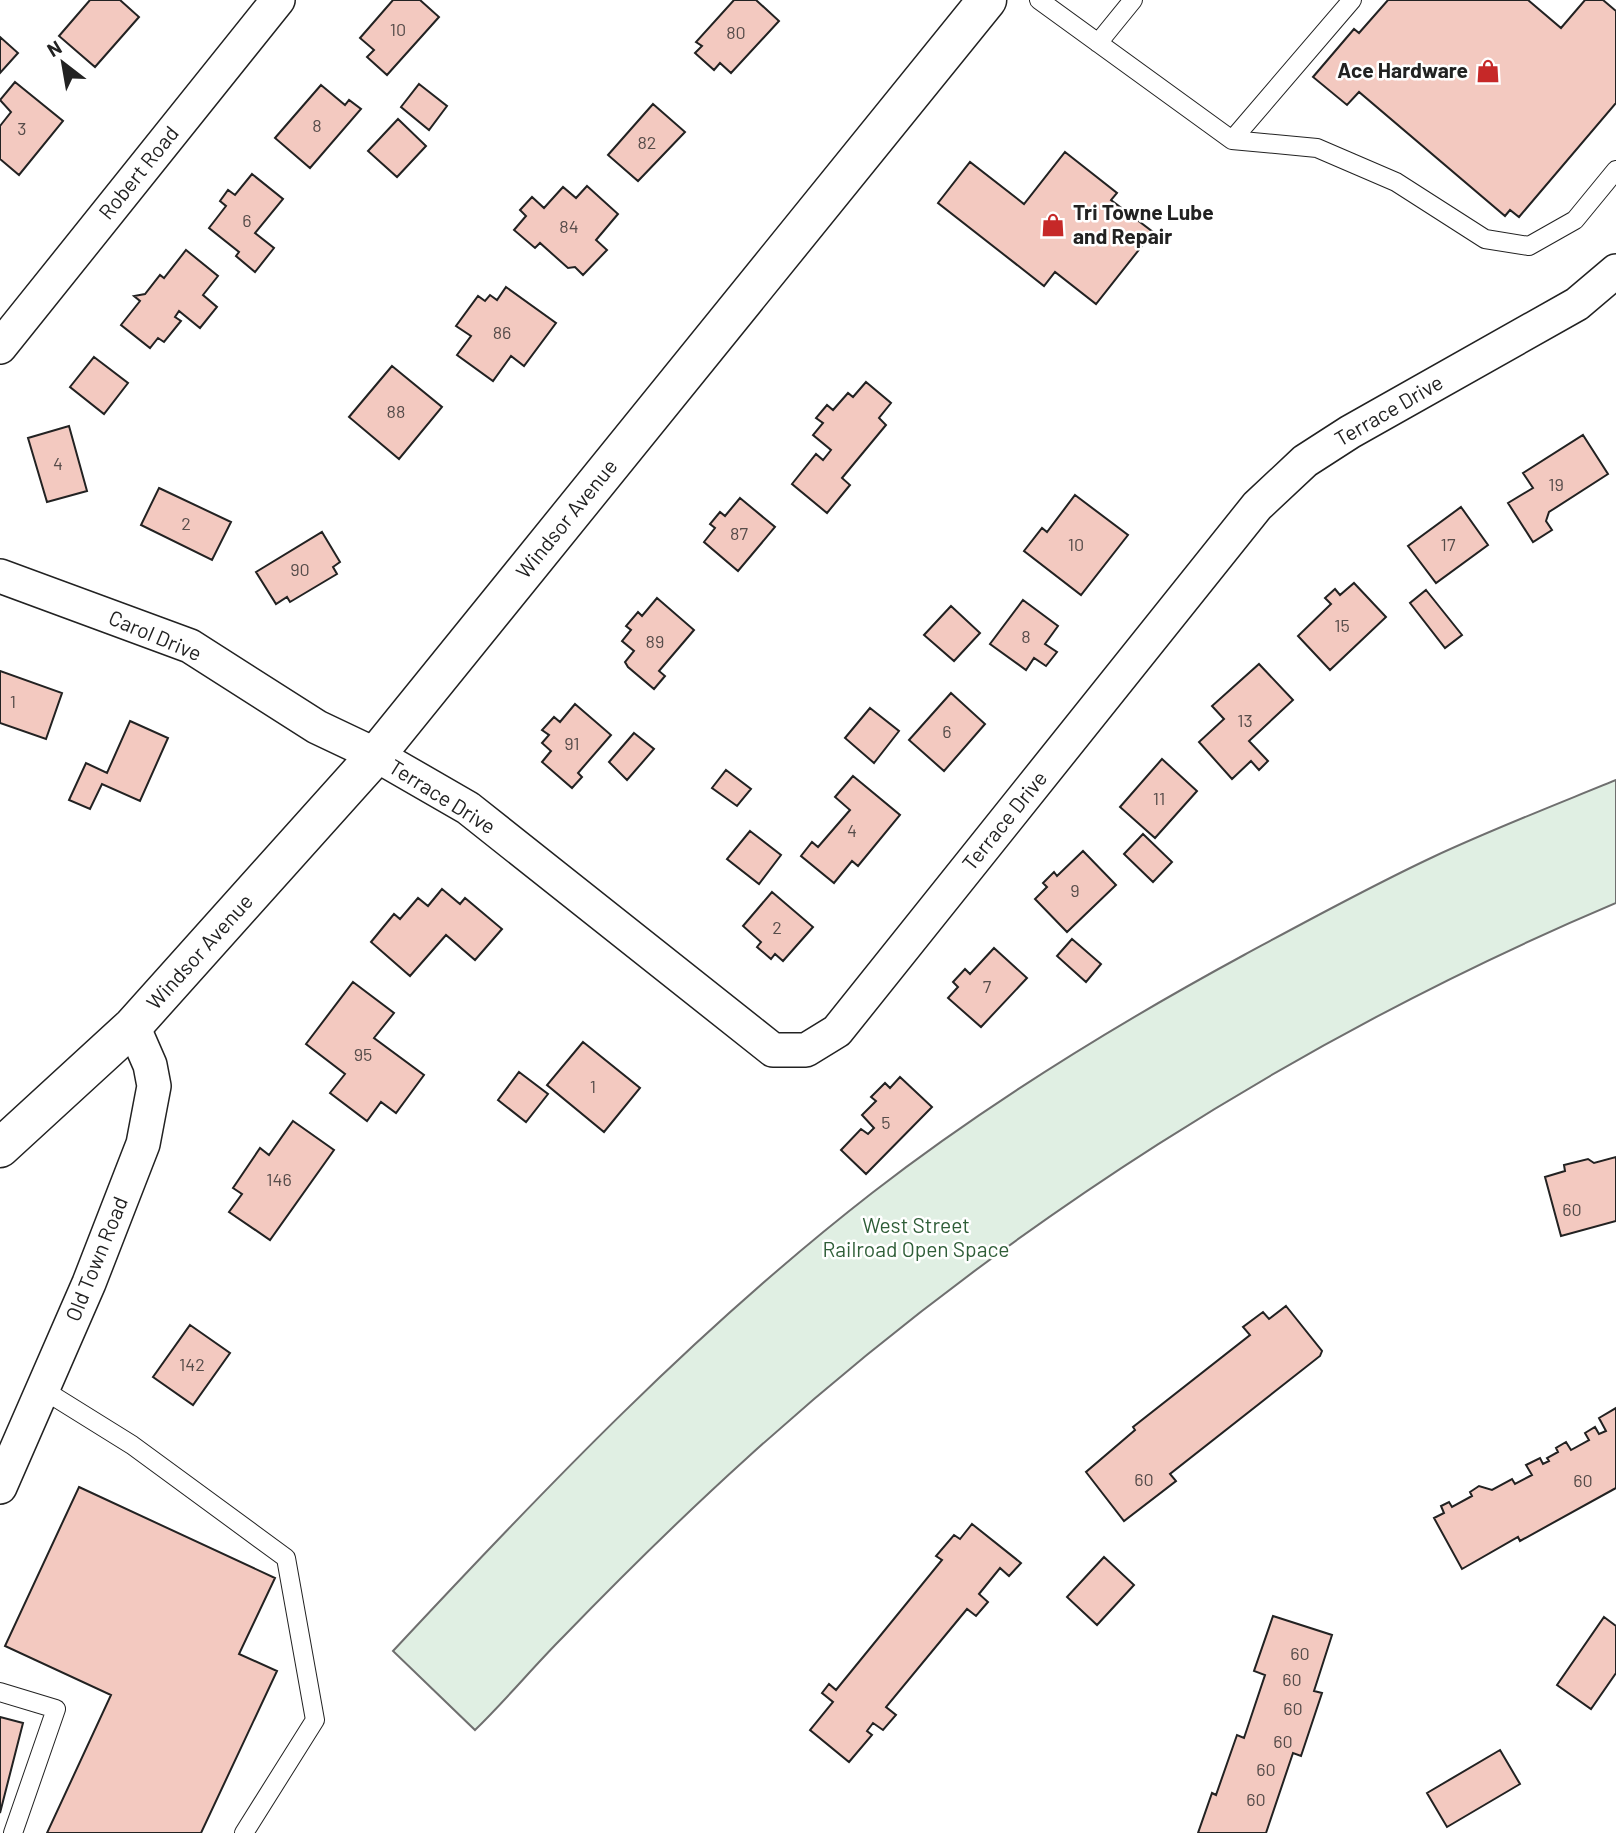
<svg xmlns="http://www.w3.org/2000/svg" width="1616" height="1833" font-family="Barlow,sans-serif">
  <style>
    .green { fill: #e0efe3; stroke: #6f6f6f; stroke-width: 2 }
    .building { fill: #f3c9c0; stroke: #222; stroke-width: 2 }
    .lines { fill: none; stroke-linecap: round; stroke-linejoin: round }
    .lane-casing { stroke: #222; stroke-width: 20 }
    .street-casing { stroke: #222; stroke-width: 36 }
    .primary-casing { stroke: #222; stroke-width: 41 }
    .lane { stroke: #fff; stroke-width: 18 }
    .street { stroke: #fff; stroke-width: 33 }
    .primary { stroke: #fff; stroke-width: 38 }
    .labels { text-anchor: middle; stroke-width: 5; stroke-linejoin: round; paint-order: stroke }
    .number-label { font-size: 18px; fill: #564c4a }
    .poi-label { font-size: 21px; font-weight: bold; fill: #222; stroke: #fff; text-anchor: end }
    .street-label { font-size: 21px; fill: #222; stroke: #fff }
    .park-label { font-size: 21px; fill: #2f5e38; stroke: #fff }
  </style>
  <rect width="100%" height="100%" fill="#fff"/>
  <path class="green" d="M1616 780V903C1299 1037 1002 1227 747 1458 684 1515 623 1575 563 1637 533 1667 506 1700 475 1730L393 1651C544 1489 696 1330 872 1193 988 1103 1115 1025 1244 955 1307 921 1369 887 1433 857 1493 829 1555 805 1616 780Z"/>
  <path class="building" d="M90 0H120L139 17 95 67 59 36Z
    M393 0H420L439 17 387 75 367 57 374 50 360 38Z
    M734 0H756L779 21 731 73 720 63 714 70 695 53 702 46 696 42Z
    M1388 0H1528L1561 28 1585 0H1603L1616 11V103L1519 217 1510 210 1505 216 1359 92 1347 105 1313 77 1354 29 1359 33Z
    M0 37 18 53 0 73Z
    M15 82 63 121 19 175 0 159V126L11 112 0 100Z
    M419 84 447 106 429 130 401 107Z
    M321 85 345 105 349 100 361 109 310 168 275 138Z
    M653 104 685 132 638 181 608 155Z
    M398 119 426 146 397 177 368 151Z
    M1065 152 1117 193 1111 200 1153 232 1096 304 1055 272 1044 286 938 203 970 162 1024 204Z
    M252 174 283 199 255 233 274 248 255 272 236 256 239 252 209 228 226 206 220 201 228 190 235 195Z
    M587 186 618 214 596 240 607 250 583 275 575 267 568 268 540 243 535 248 514 230 526 216 520 210 532 197 544 208 563 187 576 198Z
    M186 250 218 276 203 295 217 307 200 328 179 311 175 317 181 321 164 342 158 338 150 348 121 325 140 301 134 296 145 294 160 275 164 278Z
    M506 287 556 323 524 366 511 356 493 381 457 355 471 336 456 326 478 296 485 301 490 295 497 300Z
    M94 357 128 383 104 414 70 387Z
    M392 366 442 407 399 459 349 417Z
    M866 382 891 403 879 418 886 425 842 478 850 485 827 513 792 484 816 454 823 460 831 450 813 435 823 423 816 418 827 405 833 410 848 393 853 397Z
    M69 426 87 491 47 502 28 438Z
    M1583 435 1608 474 1549 512 1546 521 1552 530 1533 542 1508 503 1533 488 1523 473Z
    M159 488 231 522 212 560 141 525Z
    M1075 495 1128 535 1081 595 1024 551 1042 528 1047 532Z
    M740 498 775 527 738 571 704 542 715 528 710 524 720 512 725 516Z
    M1461 507 1488 545 1436 583 1408 546Z
    M322 532 340 562 333 567 337 574 290 602 287 597 276 604 256 572Z
    M1354 583 1386 617 1330 670 1298 636 1331 604 1325 598 1335 589 1340 595Z
    M1426 590 1462 635 1445 648 1410 603Z
    M657 598 694 630 659 671 665 676 654 689 628 667 625 662 634 651 622 641 631 630 626 626 638 612 642 616Z
    M1023 600 1058 626 1045 644 1057 652 1046 666 1034 658 1026 670 990 644Z
    M951 606 980 633 954 661 924 635Z
    M1259 664 1293 700 1249 741 1268 761 1259 770 1251 761 1232 779 1199 742 1224 719 1212 706Z
    M0 671 62 693 46 739 0 723Z
    M951 693 985 724 944 771 909 740Z
    M575 704 611 735 578 773 582 777 572 788 542 762 551 751 542 743 549 735 542 730 554 717 560 722Z
    M870 708 899 731 874 763 845 738Z
    M130 721 168 738 140 801 102 784 90 809 69 800 86 763 107 773Z
    M634 733 654 749 627 780 609 762Z
    M1162 759 1197 791 1155 838 1120 807Z
    M726 770 751 789 737 806 712 788Z
    M853 776 900 815 858 866 852 861 834 883 801 856 812 842 818 847 850 810 835 797Z
    M750 831 781 855 759 884 727 859Z
    M1143 834 1172 862 1153 882 1124 854Z
    M1083 851 1116 885 1067 932 1035 899 1047 887 1043 883 1054 872 1057 876Z
    M442 889 460 904 465 898 502 929 475 960 446 935 410 976 371 942 394 914 400 919 418 898 428 906Z
    M772 892 813 927 783 961 775 954 771 959 757 947 761 942 743 926Z
    M1072 939 1101 964 1086 982 1057 956Z
    M994 948 1027 978 981 1027 948 998 958 987 953 982 965 969 970 974Z
    M353 982 394 1013 374 1038 424 1075 396 1113 381 1102 367 1121 330 1093 345 1074 306 1044Z
    M583 1042 640 1088 604 1132 547 1085Z
    M519 1072 548 1094 526 1122 498 1100Z
    M900 1077 932 1107 866 1174 841 1150 861 1129 868 1134 874 1128 862 1115 876 1101 871 1097 885 1083 890 1088Z
    M293 1121 334 1150 270 1240 229 1212 242 1194 233 1188 260 1148 269 1155Z
    M1616 1157V1221L1561 1236 1545 1177 1565 1171 1564 1165 1588 1159 1594 1163Z
    M1286 1306 1322 1351 1320 1356 1170 1474 1176 1481 1124 1521 1086 1472 1135 1430 1133 1427 1250 1335 1243 1327 1263 1312 1269 1319Z
    M190 1325 230 1353 193 1405 153 1377Z
    M1616 1408V1488L1520 1541 1518 1537 1462 1569 1434 1518 1444 1513 1441 1506 1449 1502 1452 1507 1472 1496 1470 1492 1479 1486 1492 1490 1512 1479 1515 1484 1532 1475 1526 1465 1540 1458 1543 1464 1549 1461 1547 1458 1558 1452 1556 1448 1566 1442 1571 1450 1589 1440 1585 1433 1595 1427 1599 1434 1606 1431 1599 1418Z
    M79 1487 275 1578 239 1654 277 1671 201 1833H47L111 1695 5 1646Z
    M972 1524 1021 1563 1009 1576 1000 1568 979 1594 988 1602 976 1616 967 1609 886 1707 896 1715 883 1730 873 1723 867 1731 872 1735 849 1762 810 1730 833 1702 822 1693 829 1684 836 1690 942 1560 936 1556 954 1535 960 1539Z
    M1104 1557 1134 1585 1097 1625 1067 1597Z
    M1273 1616 1332 1635 1314 1691 1322 1693 1301 1756 1293 1753 1266 1833H1198L1212 1793 1216 1795 1237 1735 1244 1738 1265 1675 1254 1671Z
    M1604 1617 1616 1626V1673L1591 1709 1557 1685Z
    M0 1717 23 1723 0 1813Z
    M1500 1750 1520 1784 1447 1827 1427 1793Z"/>
  <g class="lines">
    <g class="lane-casing">
      <path id="lane" d="M1039 0 1232 140 1317 148 1396 182 1485 239 1529 246 1575 220 1616 170
        M1098 43 1133 0
        M1232 140 1352 0
        M42 1389 132 1445 286 1558 315 1720 244 1833
        M0 1692 56 1709 13 1833"/>
    </g>
    <g class="street-casing">
      <path id="street" d="M0 347 278 0
        M0 576 190 646 317 727 376 755 468 808 773 1050H806L837 1031 1257 506 1305 461 1350 432 1577 304 1616 271
        M0 1487 89 1283 143 1144 154 1086 150 1065 133 1026"/>
    </g>
    <g class="primary-casing">
      <path id="primary" d="M0 1148 133 1026 376 755 987 0"/>
    </g>
    <use href="#lane" class="lane"/>
    <use href="#street" class="street"/>
    <use href="#primary" class="primary"/>
  </g>
  <defs>
    <g id="shop-bare" transform="scale(1.89)"><path d="M-5-2.5h2.3a2.7 3.5 0 0 1 5.4 0H5L5.5 6h-11ZM-1.5-2.5h3a1.5 2.3 0 0 0-3 0Z" fill="#c62828" stroke="#fff" stroke-width="2.5" paint-order="stroke"/></g>
  </defs>
  <g fill-rule="evenodd">
    <use href="#shop-bare" x="1488" y="71"/>
    <use href="#shop-bare" x="1053" y="225"/>
  </g>
  <g class="labels">
    <g class="number-label">
      <text x="398" y="36">10</text>
      <text x="736" y="39">80</text>
      <text x="317" y="132">8</text>
      <text x="22" y="135">3</text>
      <text x="647" y="149">82</text>
      <text x="247" y="227">6</text>
      <text x="569" y="233">84</text>
      <text x="502" y="339">86</text>
      <text x="396" y="418">88</text>
      <text x="58" y="470">4</text>
      <text x="1556" y="491">19</text>
      <text x="186" y="530">2</text>
      <text x="739" y="540">87</text>
      <text x="1076" y="551">10</text>
      <text x="1448" y="551">17</text>
      <text x="300" y="576">90</text>
      <text x="1342" y="632">15</text>
      <text x="1026" y="643">8</text>
      <text x="655" y="648">89</text>
      <text x="13" y="708">1</text>
      <text x="1245" y="727">13</text>
      <text x="947" y="738">6</text>
      <text x="572" y="750">91</text>
      <text x="1159" y="805">11</text>
      <text x="852" y="837">4</text>
      <text x="1075" y="897">9</text>
      <text x="777" y="934">2</text>
      <text x="987" y="993">7</text>
      <text x="363" y="1061">95</text>
      <text x="593" y="1093">1</text>
      <text x="886" y="1129">5</text>
      <text x="279" y="1186">146</text>
      <text x="1572" y="1216">60</text>
      <text x="192" y="1371">142</text>
      <text x="1144" y="1486">60</text>
      <text x="1583" y="1487">60</text>
      <text x="1300" y="1660">60</text>
      <text x="1292" y="1686">60</text>
      <text x="1293" y="1715">60</text>
      <text x="1283" y="1748">60</text>
      <text x="1266" y="1776">60</text>
      <text x="1256" y="1806">60</text>
    </g>
    <g class="poi-label">
      <text x="1468" y="78">Ace Hardware</text>
      <text x="1073" y="220" text-anchor="start">Tri Towne Lube<tspan x="1073" dy="24">and Repair</tspan></text>
    </g>
    <g class="street-label">
      <text transform="translate(139 173) rotate(-51)" y="7">Robert Road</text>
      <text transform="translate(1389 411) rotate(-30)" y="7">Terrace Drive</text>
      <text transform="translate(567 519) rotate(-51)" y="7">Windsor Avenue</text>
      <text transform="translate(155 636) rotate(23)" y="7">Carol Drive</text>
      <text transform="translate(442 797) rotate(32)" y="7">Terrace Drive</text>
      <text transform="translate(1005 821) rotate(-51)" y="7">Terrace Drive</text>
      <text transform="translate(200 952) rotate(-48)" y="7">Windsor Avenue</text>
      <text transform="translate(97 1259) rotate(-68)" y="7">Old Town Road</text>
    </g>
    <g class="park-label">
      <text x="916" y="1233">West Street<tspan x="916" dy="24">Railroad Open Space</tspan></text>
    </g>
  </g>
  <g transform="translate(63 63) rotate(329)" stroke="#ffffff" stroke-width="5" paint-order="stroke">
  <path d="M0-5L12 26L0 18L-12 26Z" fill="#222222"/>
  <text y="-10" font-size="19" font-weight="bold" text-anchor="middle" fill="#222222">N</text>
  </g>
</svg>
